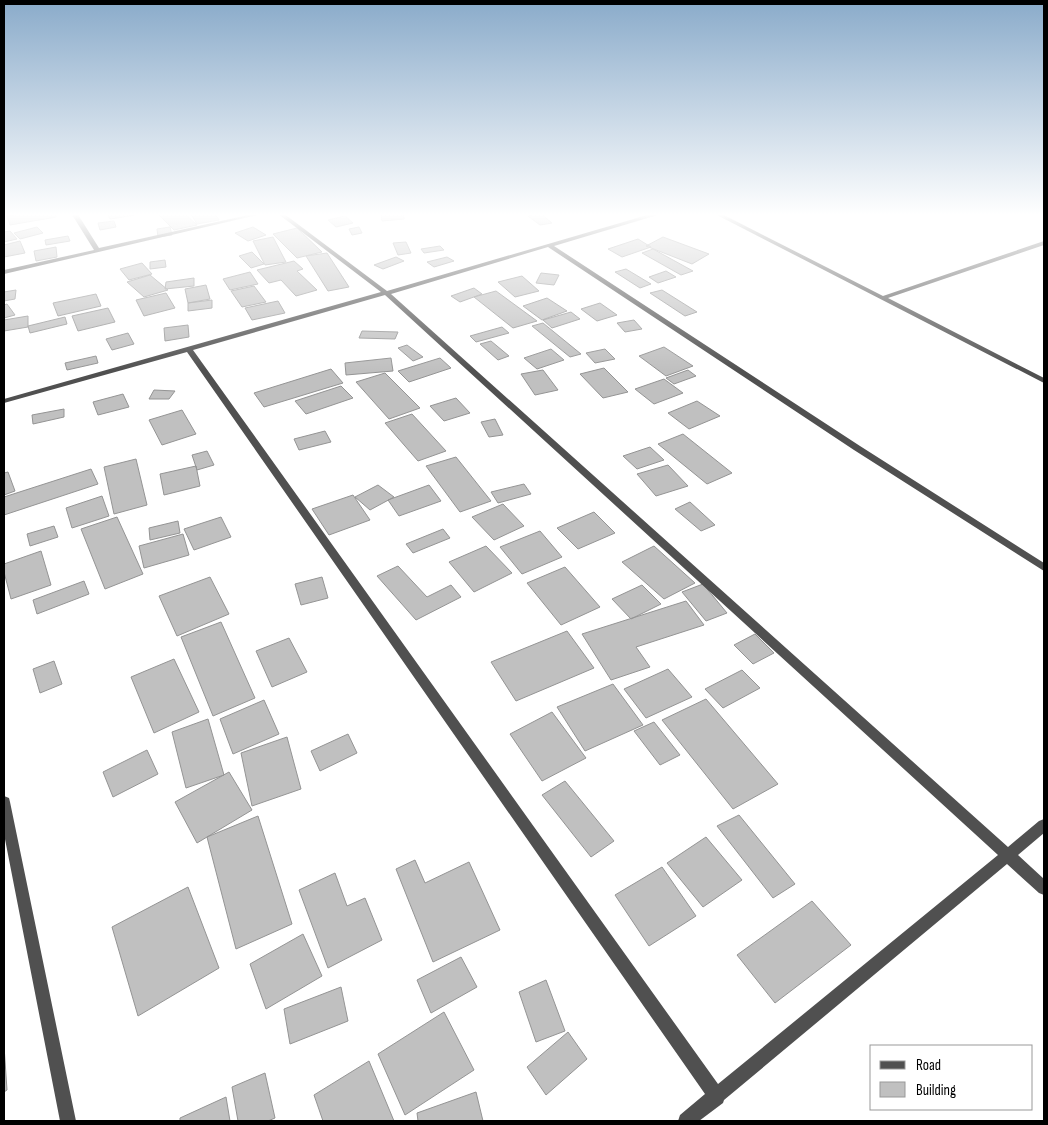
<svg xmlns="http://www.w3.org/2000/svg" width="1048" height="1125" font-family="'Sofia Sans Condensed',sans-serif">
  <style>
    .building { fill: #c0c0c0; stroke: #949494 }
    .lines { fill: none; stroke-linecap: round; stroke-linejoin: round }
    .street { fill: #505050; fill-rule: evenodd }
  </style>
  <rect width="100%" height="100%" fill="#fff"/>
  <path class="building" d="M28 213H54L56 217 10 225 7 216Z
    M107 213H147L110 219Z
    M162 213H184L197 225 174 230 158 214Z
    M190 213H214L219 220 197 224Z
    M403 213 404 219 382 221 381 214Z
    M540 213 552 223 540 225 528 216Z
    M345 216 353 223 336 227 328 220Z
    M114 221 116 227 100 230 98 223Z
    M37 227 43 233 20 239 14 233Z
    M170 227 172 235 158 237 157 229Z
    M253 227 266 235 248 241 235 233Z
    M359 227 362 233 352 235 349 229Z
    M297 228 322 252 297 258 273 234Z
    M10 231 17 239 4 242V232Z
    M68 236 70 241 46 245 45 240Z
    M273 237 286 262 265 265 253 241Z
    M663 237 709 254 692 264 646 246Z
    M638 239 651 247 622 257 608 249Z
    M20 241 25 253 4 257V245Z
    M406 242 411 253 398 255 393 243Z
    M440 246 444 250 424 253 421 249Z
    M56 247 57 257 36 261 34 251Z
    M653 249 693 271 681 275 642 253Z
    M252 252 264 264 251 268 239 256Z
    M327 253 349 287 328 291 306 256Z
    M396 257 404 261 383 269 374 265Z
    M447 257 454 261 434 267 427 262Z
    M165 260 166 267 150 269V262Z
    M294 261 303 269 297 271 317 290 296 296 281 280 269 283 257 270Z
    M142 263 152 274 129 280 120 269Z
    M626 269 651 284 640 288 615 272Z
    M666 271 676 277 658 283 649 277Z
    M250 272 258 284 230 290 223 279Z
    M541 273 559 275 554 285 536 283Z
    M150 275 168 290 144 297 127 282Z
    M522 276 539 291 515 297 498 282Z
    M194 278V286L165 289 166 282Z
    M206 285 210 299 188 303 185 289Z
    M254 286 266 302 242 307 231 291Z
    M474 288 482 294 460 302 451 296Z
    M16 290 15 299 4 301V292Z
    M662 290 697 312 685 316 650 293Z
    M496 291 537 321 513 328 474 297Z
    M166 293 175 308 144 316 136 300Z
    M96 294 101 306 58 316 53 303Z
    M547 298 567 311 542 320 523 306Z
    M212 300V308L188 311V303Z
    M278 301 285 313 252 320 245 308Z
    M600 303 617 315 597 321 581 309Z
    M7 304 15 315 4 318V305Z
    M108 308 115 322 78 331 72 316Z
    M571 312 580 319 552 328 543 320Z
    M28 316V327L4 331V320Z
    M65 317 67 324 30 333 28 326Z
    M634 320 642 329 625 332 617 323Z
    M543 323 581 354 570 357 532 326Z
    M188 325 189 337 165 341 164 328Z
    M502 327 509 333 476 342 470 336Z
    M362 331 398 332 395 339 359 338Z
    M128 333 134 344 112 350 106 339Z
    M491 341 509 356 498 360 480 344Z
    M407 345 423 357 413 361 398 348Z
    M664 347 693 366 666 376 639 356Z
    M551 349 564 360 537 369 524 358Z
    M605 349 615 359 595 363 586 353Z
    M96 356 98 363 67 370 65 363Z
    M391 358 393 371 346 375 345 363Z
    M440 358 451 368 409 382 398 371Z
    M604 368 628 392 603 398 580 374Z
    M331 369 343 383 264 407 254 393Z
    M543 370 558 390 535 395 521 374Z
    M688 370 696 376 674 384 666 378Z
    M385 373 420 408 389 419 356 382Z
    M664 379 683 393 654 404 635 389Z
    M341 386 353 398 306 414 295 401Z
    M154 390 175 391 169 399H149Z
    M123 394 129 407 98 415 93 402Z
    M456 398 470 413 444 421 430 406Z
    M697 401 720 416 689 429 668 413Z
    M64 409V417L33 424 32 415Z
    M182 410 196 434 162 445 149 420Z
    M412 414 446 451 418 461 385 423Z
    M495 419 503 435 489 437 481 422Z
    M325 431 331 442 299 450 294 439Z
    M683 434 732 473 707 484 658 444Z
    M650 447 664 460 637 469 623 456Z
    M207 451 214 465 197 470 192 455Z
    M456 457 491 501 460 512 426 466Z
    M136 459 147 505 114 514 104 467Z
    M668 465 688 486 656 496 637 474Z
    M196 466 200 486 164 495 160 474Z
    M91 469 98 484 4 515V497Z
    M8 472 15 491 4 495V473Z
    M524 484 531 494 498 503 491 492Z
    M378 485 394 497 370 510 355 497Z
    M429 485 441 501 399 516 388 500Z
    M353 495 370 520 329 535 312 509Z
    M102 496 109 516 72 528 66 508Z
    M690 502 715 525 701 531 675 509Z
    M503 504 524 526 494 540 472 517Z
    M594 512 615 533 578 549 557 528Z
    M117 517 143 574 105 589 81 529Z
    M221 517 231 537 194 550 184 529Z
    M178 521 180 533 150 540 149 528Z
    M54 526 58 537 30 546 27 534Z
    M443 529 450 538 413 553 406 544Z
    M540 531 562 557 522 574 500 547Z
    M183 534 189 555 144 568 139 546Z
    M486 546 512 573 474 592 449 562Z
    M654 546 695 583 664 599 622 562Z
    M41 551 51 585 11 599 4 572V564Z
    M398 566 427 597 451 585 461 597 416 620 377 576Z
    M565 567 600 607 561 625 527 583Z
    M210 577 229 614 177 636 159 596Z
    M322 577 328 598 301 605 295 584Z
    M84 581 89 594 37 614 33 600Z
    M703 584 727 613 706 621 682 592Z
    M642 585 661 604 631 619 612 599Z
    M686 601 704 625 636 647 650 667 611 680 582 634Z
    M221 622 255 698 213 716 181 637Z
    M567 631 594 668 516 701 491 662Z
    M755 634 774 653 753 664 734 645Z
    M289 638 307 672 272 687 256 651Z
    M174 659 199 712 154 733 131 677Z
    M54 661 62 684 40 693 33 669Z
    M668 669 692 697 646 718 624 689Z
    M742 670 760 688 723 708 705 689Z
    M613 684 643 725 585 751 557 707Z
    M706 699 778 784 733 809 662 720Z
    M264 700 279 734 233 754 220 719Z
    M552 712 586 758 542 781 510 734Z
    M208 719 224 775 186 788 172 732Z
    M654 722 680 755 660 765 634 731Z
    M348 734 357 753 320 771 311 751Z
    M287 737 301 789 252 806 241 753Z
    M147 750 158 774 113 797 103 772Z
    M229 772 252 810 197 843 175 802Z
    M565 781 614 841 591 857 542 795Z
    M739 815 795 884 773 898 717 826Z
    M258 816 292 924 236 949 207 837Z
    M706 837 742 880 703 907 667 863Z
    M415 860 425 883 469 862 500 930 433 962 396 869Z
    M662 867 696 916 649 946 615 895Z
    M335 873 347 906 365 898 382 940 328 968 299 890Z
    M188 887 219 968 138 1016 112 927Z
    M812 901 851 945 775 1003 737 955Z
    M303 934 322 976 266 1009 250 964Z
    M461 957 477 987 431 1013 417 980Z
    M546 980 565 1031 536 1042 519 992Z
    M341 987 348 1021 290 1044 284 1009Z
    M444 1012 474 1070 405 1115 378 1054Z
    M568 1032 587 1059 546 1095 527 1067Z
    M4 1046 7 1090 4 1092Z
    M369 1061 394 1121H323L314 1095Z
    M265 1073 275 1118 268 1121H238L232 1087Z
    M476 1092 483 1121H418L417 1113Z
    M226 1097 230 1121H180V1118Z"/>
  <g class="lines">
    <path class="street" d="M71 213H77L99 248 257 213H266L4 274V270L94 250Z
      M277 213H283L387 291 654 213H662L661 214 554 246 860 446 1044 563V571L854 450 548 247 391 294 1008 847 1039 821 1044 819V833L1018 855 1044 879V895L1039 893 1007 864 724 1100 723 1103 699 1121H678L680 1115 705 1094 187 352 4 403V399L381 292ZM385 295 998 855 718 1084 193 350Z
      M713 213H720L883 296 1044 241V245L888 298 1044 378V383Z
      M4 796 9 798 10 802 76 1121H60L4 834Z"/>
  </g>
  <linearGradient id="sky" x2="0" y2="1"><stop stop-color="#8aabca"/><stop offset="0.58" stop-color="#fff"/><stop offset="1" stop-color="#fff" stop-opacity="0"/></linearGradient>
  <rect width="1048" height="370" fill="url(#sky)"/>
  <rect width="1048" height="1125" fill="none" stroke="#000000" stroke-width="10"/>
  <rect x="870" y="1045" width="162" height="65" fill="#ffffff" stroke="#999999"/>
  <rect x="880" y="1061" width="25" height="8" fill="#505050" stroke="#999999"/>
  <text x="916" y="1070" font-size="15" fill="#000000">Road</text>
  <rect x="880" y="1082" width="25" height="15" fill="#c0c0c0" stroke="#999999"/>
  <text x="916" y="1095" font-size="15" fill="#000000">Building</text>
</svg>
